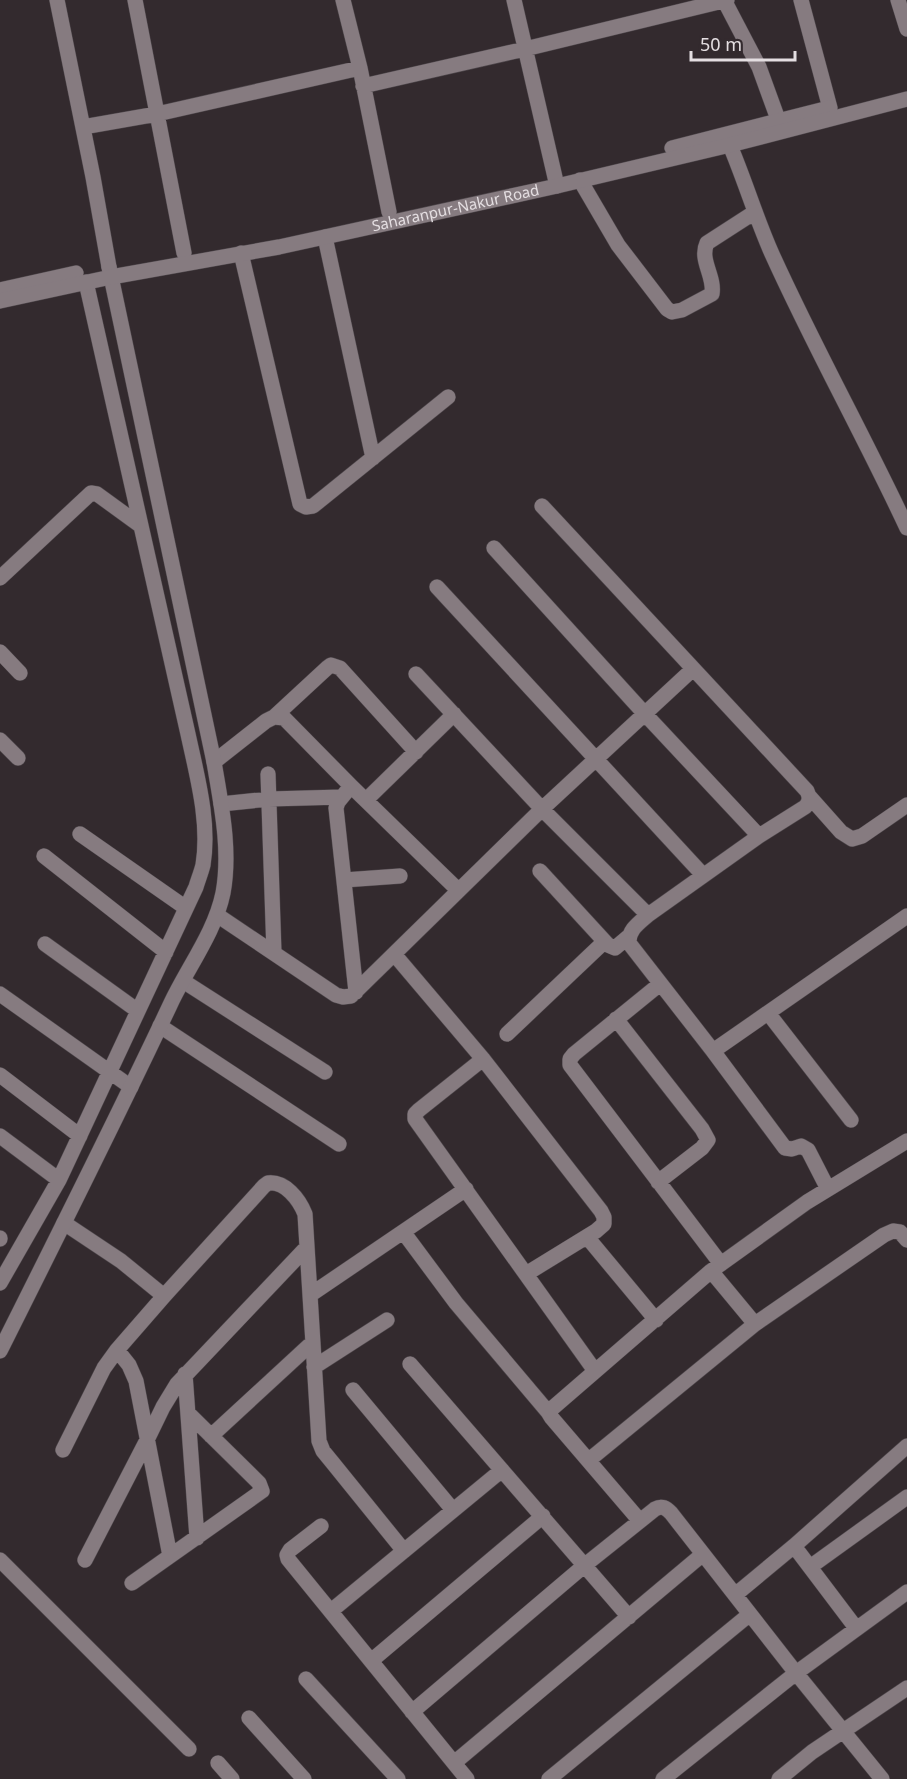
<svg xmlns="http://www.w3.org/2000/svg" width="907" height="1779" font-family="'Noto Sans',sans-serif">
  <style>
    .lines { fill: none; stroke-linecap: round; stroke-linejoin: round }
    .minor-casing { stroke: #4f484c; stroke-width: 16 }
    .tertiary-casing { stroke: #4f484c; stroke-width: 16 }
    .secondary-casing { stroke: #4f484c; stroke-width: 16 }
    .minor { stroke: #867b80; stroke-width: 15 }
    .tertiary { stroke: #867b80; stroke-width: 15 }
    .secondary { stroke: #867b80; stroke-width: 15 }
    .labels { text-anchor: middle; stroke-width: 5; stroke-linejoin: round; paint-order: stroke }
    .street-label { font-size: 15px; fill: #e4dee1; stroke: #332a2e }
  </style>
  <rect width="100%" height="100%" fill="#332a2e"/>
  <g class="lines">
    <g class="minor-casing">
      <path id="minor" d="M57 0 93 177 109 267
        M135 0 184 253
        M343 0 360 68 389 212
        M514 0 557 186
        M724 0 759 67 779 122
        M801 0 830 108
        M898 0 907 29
        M363 86 525 49 727 0
        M83 127 157 114 360 68
        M726 136C743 174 755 216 772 254 814 347 864 436 907 528
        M580 180 618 245 667 309 672 312 682 310 712 294C715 276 699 260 707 243L755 212
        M325 237 373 458
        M241 253 300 504 306 507 313 506 448 397
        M542 506 807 791C810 797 810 802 805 807L759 836 648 915
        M494 548 644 713 759 836
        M0 578 91 493 97 494 141 526
        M437 587 703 875
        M0 652 20 673
        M416 674 542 809 693 669
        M274 717 327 668 331 665 340 668 416 752
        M0 740 18 758
        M214 762 266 721 274 717 284 718 351 786 458 890
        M268 774 274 953
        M351 786 338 802 336 808 356 992
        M809 796 841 832 852 839 862 836 907 805
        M366 800 454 714
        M221 804 269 799 342 797
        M80 834 186 908
        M44 856 166 952
        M540 871 608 945 615 948 628 937
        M344 880 400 876
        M217 915 336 995 343 997 351 996 542 809 648 915C639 923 628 930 629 943L713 1051 907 916
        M45 944 138 1011
        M394 954 483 1059 601 1211 604 1217V1224L596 1231 526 1274
        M183 981 325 1072
        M660 984 574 1054 570 1059V1065L721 1264
        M0 994 131 1087
        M768 1013 851 1120
        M616 1019 702 1129 708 1140 702 1148 658 1182
        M160 1026 339 1144
        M507 1034 604 942
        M713 1051 785 1148 792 1149 801 1146 808 1150 828 1189
        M483 1059 419 1110 415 1114V1119L595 1371
        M0 1075 80 1136
        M0 1136 59 1180
        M64 1223 121 1261 164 1296
        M404 1233 456 1303 548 1412
        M587 1237 656 1320
        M0 1239V1238
        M711 1271 755 1324
        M0 1283 59 1180 196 887C198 880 201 873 203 865 210 822 197 776 188 734L86 282
        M310 1295 466 1189
        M117 1350 129 1365 136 1381 170 1556
        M410 1364 629 1617
        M314 1367 387 1320
        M185 1374 197 1538
        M353 1390 453 1510
        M211 1436 313 1342
        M63 1450 104 1368 117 1350 164 1296 264 1186 268 1183C285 1181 299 1199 305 1214L319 1441 323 1451 332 1462 404 1551
        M589 1460 755 1324 884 1235 893 1231 900 1232 907 1240
        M640 1521 551 1417 548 1412 711 1271 807 1202 907 1141
        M321 1526 290 1550 287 1555 288 1559 467 1779
        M794 1546 856 1628
        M0 1560 189 1749
        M85 1560 147 1440 163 1407 177 1384 307 1247
        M810 1567 907 1497
        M132 1583 262 1491 259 1483 188 1413
        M735 1595 794 1546 907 1446
        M331 1611 502 1470
        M371 1661 543 1516
        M306 1679 398 1779
        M412 1712 585 1565 655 1509C662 1505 666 1508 671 1513L796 1673 882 1779
        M249 1718 304 1779
        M218 1763 232 1779
        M454 1763 703 1554
        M549 1779 750 1614
        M663 1779 796 1673 907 1592
        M779 1779 812 1752 907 1688"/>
    </g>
    <g class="tertiary-casing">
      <path id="tertiary" d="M0 1351C58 1235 116 1120 171 1003 188 967 215 932 223 893 231 850 221 804 214 762L109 267"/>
    </g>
    <g class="secondary-casing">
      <g id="secondary">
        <path d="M672 148 829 108"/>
        <path d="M0 290 76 273"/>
        <path id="s1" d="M0 301 111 277 279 247 557 186 730 145 907 99"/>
      </g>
    </g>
    <use href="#minor" class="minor"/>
    <use href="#tertiary" class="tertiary"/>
    <use href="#secondary" class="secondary"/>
  </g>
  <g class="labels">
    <g class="street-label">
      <text dy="5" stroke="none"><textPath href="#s1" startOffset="465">Saharanpur-Nakur Road</textPath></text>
    </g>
  </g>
  <path d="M691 51v9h104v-9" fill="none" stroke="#e4dee1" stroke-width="3"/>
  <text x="700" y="51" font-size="18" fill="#e4dee1" stroke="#332a2e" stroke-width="4.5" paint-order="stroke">50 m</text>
</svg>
